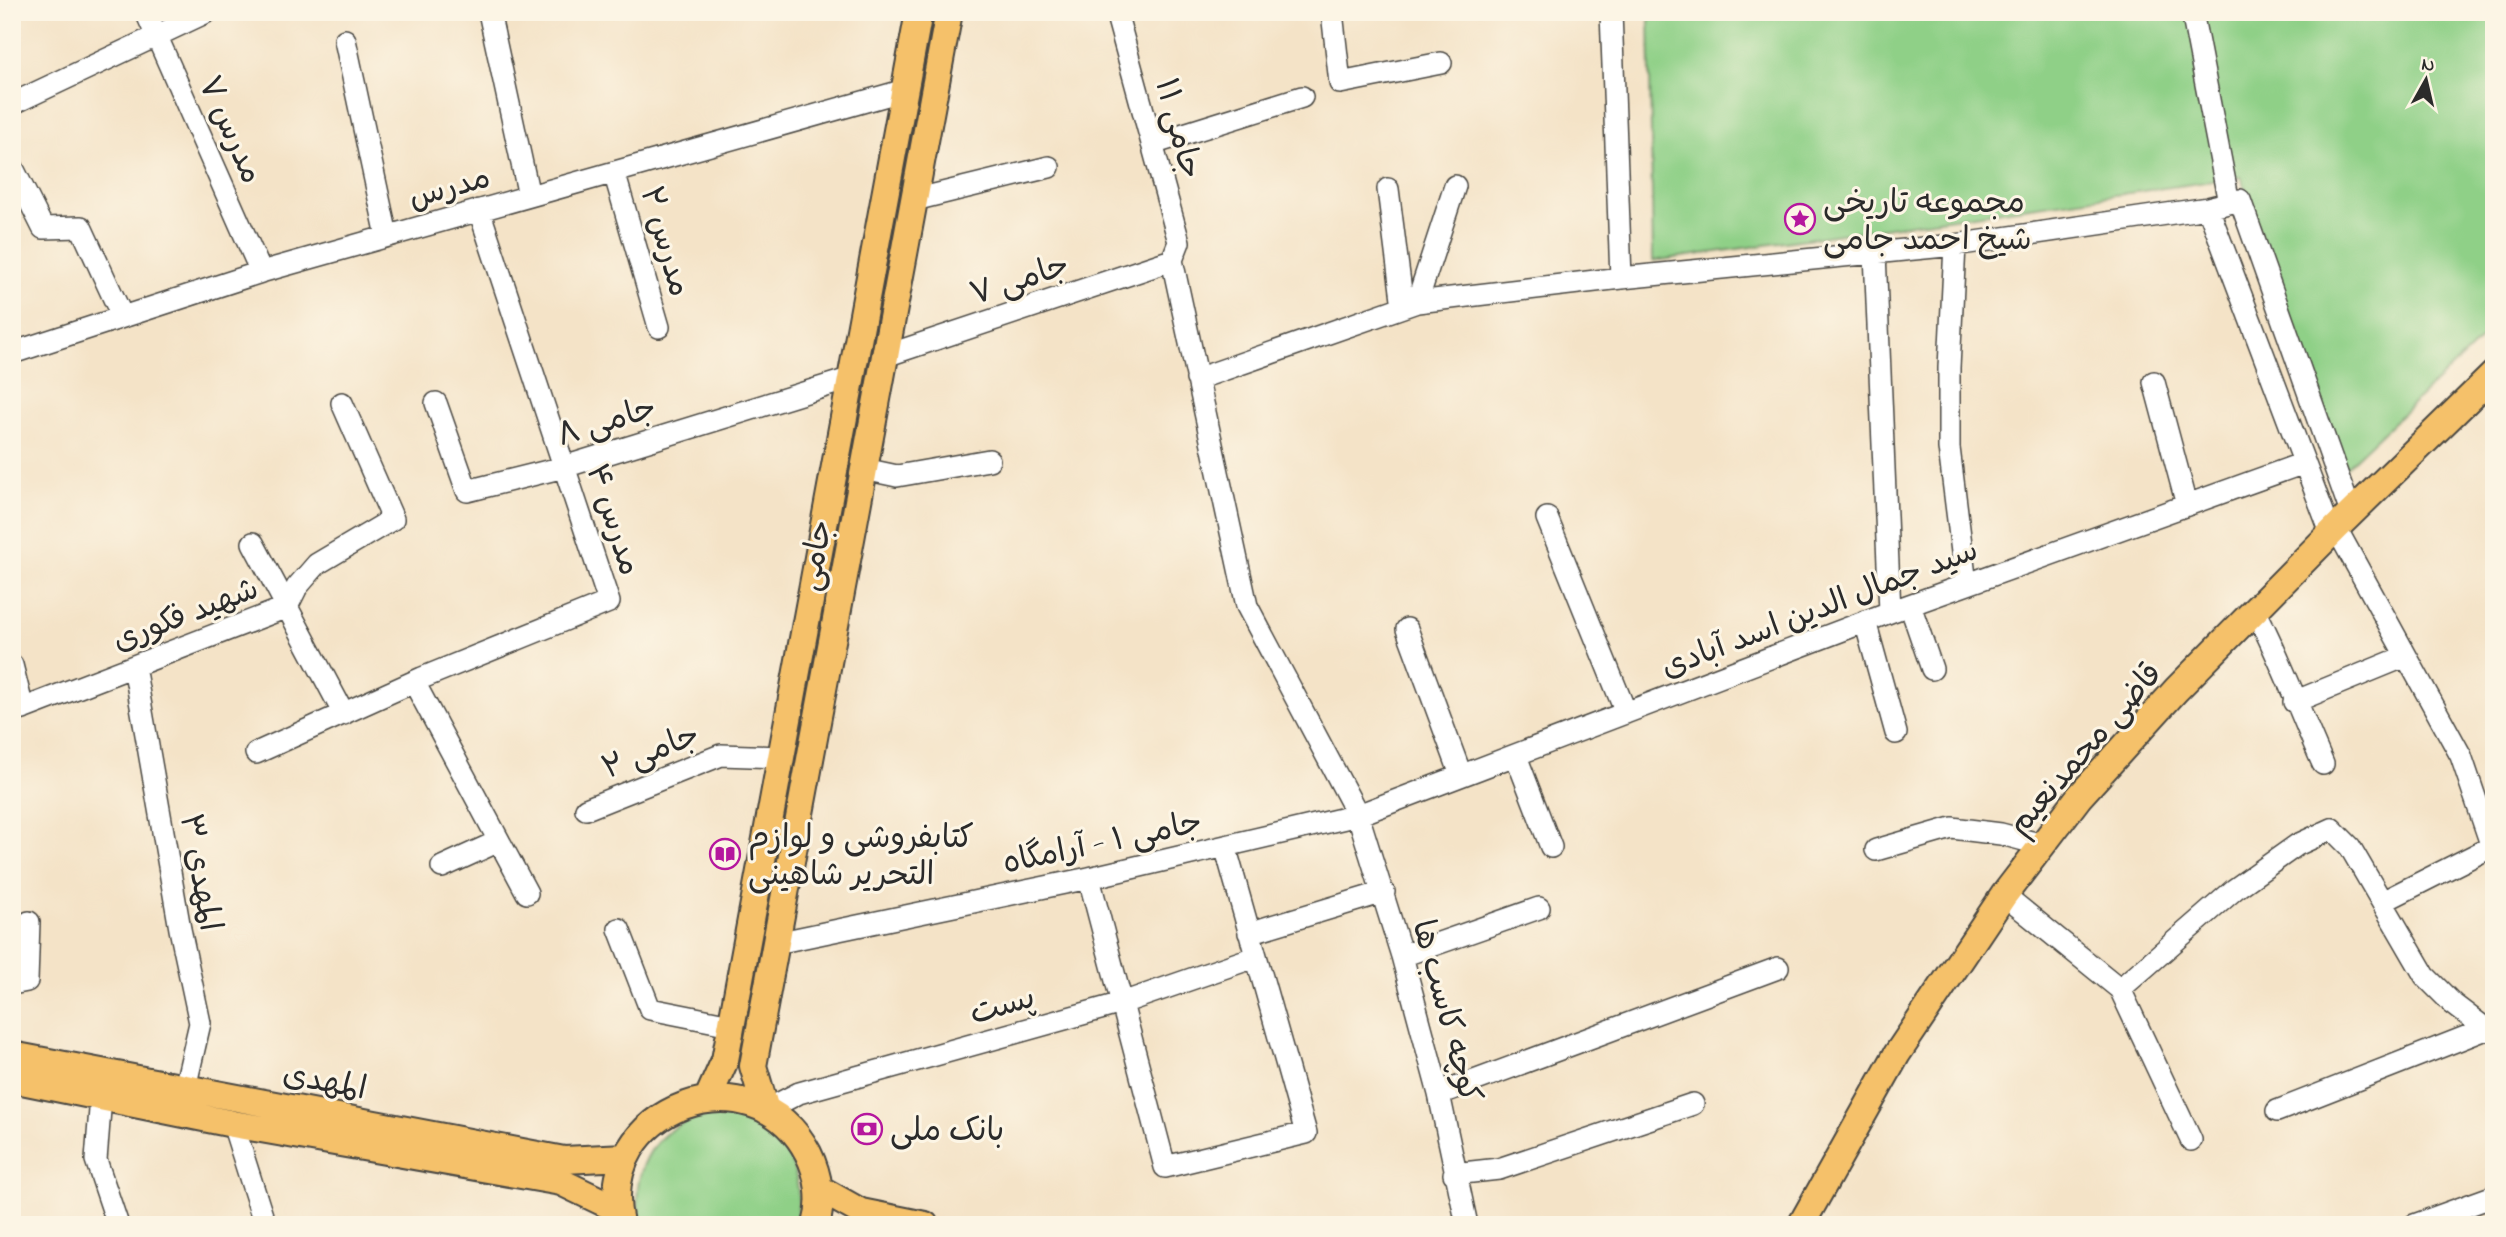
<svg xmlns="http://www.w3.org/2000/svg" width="2506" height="1237" font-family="'Indie Flower','Playpen Sans Arabic',sans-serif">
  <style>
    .green { fill: #8fd087; stroke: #5d7e59; stroke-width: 2 }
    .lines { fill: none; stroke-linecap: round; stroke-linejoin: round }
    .minor-casing { stroke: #494742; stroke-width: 24 }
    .major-casing { stroke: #494742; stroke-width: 30 }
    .minor { stroke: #fff; stroke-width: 21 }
    .major { stroke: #f5c16b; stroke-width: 26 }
    .labels { text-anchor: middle; stroke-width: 6; stroke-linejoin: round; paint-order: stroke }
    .street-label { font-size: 32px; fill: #2b2b2b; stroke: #fcf5e5 }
    .poi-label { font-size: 32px; fill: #2b2b2b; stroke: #fcf5e5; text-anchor: start }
  </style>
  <rect width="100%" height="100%" fill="#fcf5e5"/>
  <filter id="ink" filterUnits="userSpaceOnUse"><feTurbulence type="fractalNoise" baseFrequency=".0143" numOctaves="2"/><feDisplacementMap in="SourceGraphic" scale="14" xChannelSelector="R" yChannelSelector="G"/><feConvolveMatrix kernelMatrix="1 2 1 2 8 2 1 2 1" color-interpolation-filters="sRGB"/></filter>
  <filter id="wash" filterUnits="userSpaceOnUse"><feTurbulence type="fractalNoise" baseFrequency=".00686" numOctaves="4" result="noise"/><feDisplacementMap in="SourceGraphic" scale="28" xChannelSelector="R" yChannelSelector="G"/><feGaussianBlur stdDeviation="1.57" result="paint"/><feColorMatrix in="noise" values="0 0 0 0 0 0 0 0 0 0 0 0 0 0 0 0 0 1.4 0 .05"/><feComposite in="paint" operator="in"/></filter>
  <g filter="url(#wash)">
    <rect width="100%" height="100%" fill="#f4e3c7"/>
    <path class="green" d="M1649 12H2494V327L2341 472 2241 177 1653 261Z
      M712 1115C721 1116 731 1115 739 1117 789 1131 806 1179 795 1225H642C629 1184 645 1140 685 1122 693 1118 703 1117 712 1115Z"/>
  </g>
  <g filter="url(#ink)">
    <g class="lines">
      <g class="minor-casing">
        <path id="minor" d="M146 12 261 272
          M489 12 529 196
          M1116 12 1179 242 1172 260
          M1332 12 1340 83 1441 63
          M1611 12 1621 278
          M2192 12 2229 203
          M345 40 387 236
          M12 104 207 12
          M1152 144 1302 97
          M12 166 43 228 81 227 122 316
          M614 172 659 327
          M1388 189 1403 307
          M914 200 1049 167
          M2208 208 2331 533
          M1955 245 1949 368V448L1966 584
          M1875 253 1890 612
          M1172 260 1247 606 1358 815 1402 956 1439 1094 1467 1225
          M1417 302 1455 186
          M12 353 261 272 905 90
          M885 356 1172 260
          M1197 379 1417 302 1621 278 1955 245 2208 208 2240 200 2351 513
          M2154 382 2187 505
          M436 403 467 491 564 467 852 378
          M864 469 897 476 989 460
          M1547 518 1626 713
          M2336 528 2461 756 2494 853
          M253 543 344 714
          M1910 605 1932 669
          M2255 610C2281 660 2300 712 2323 764
          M1865 621 1896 733
          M1407 629 1461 775
          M12 665 23 709
          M134 666 180 929 200 1023 185 1088
          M414 682 527 893
          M2294 702 2406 656
          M12 713 287 607 297 587 317 564 393 519 342 403
          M256 753 422 678 609 602 479 210
          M1516 756 1551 847
          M586 809 721 755 781 757
          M1876 850 1952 828 2001 834 2043 845
          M442 867 499 841
          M1089 878 1165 1167 1306 1133 1225 846
          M2004 895 2120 989 2191 1140
          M2382 902 2491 847
          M619 929 650 1009 731 1025
          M1249 933 1384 892
          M776 943 1089 878 1358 815 1890 612 2304 463
          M1402 956 1539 908
          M12 984 27 981 29 922
          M2120 989 2235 889 2297 845 2332 829 2350 847 2425 976 2453 1004 2486 1029 2494 1031
          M1439 1094 1778 968
          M101 1097 96 1160 118 1225
          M766 1110 799 1093 1122 1003 1255 957
          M2277 1111 2486 1029
          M233 1124 265 1225
          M1454 1174 1499 1169 1693 1104
          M2414 1225 2494 1196"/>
      </g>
      <g class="major-casing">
        <path id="major" d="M12 1055 564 1160 625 1157
          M12 1079 233 1124 561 1182 617 1209
          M708 1098 725 1060 919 12
          M766 1110 753 1066 949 12
          M820 1189 861 1212 925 1225
          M620 1223C593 1108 754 1049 808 1153 819 1175 823 1201 816 1225
          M1801 1225 1897 1054 2004 895 2079 797 2176 690 2336 528 2494 374"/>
      </g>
      <use href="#minor" class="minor"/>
      <use href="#major" class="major"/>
    </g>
  </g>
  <defs>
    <g id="sight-ring" transform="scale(1.575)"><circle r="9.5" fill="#fcf5e5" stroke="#b5179e" stroke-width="1.5"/><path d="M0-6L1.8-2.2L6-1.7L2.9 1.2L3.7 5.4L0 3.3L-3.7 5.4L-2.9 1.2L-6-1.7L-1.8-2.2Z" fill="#b5179e"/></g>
    <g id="library-ring" transform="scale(1.575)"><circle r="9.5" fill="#fcf5e5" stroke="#b5179e" stroke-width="1.5"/><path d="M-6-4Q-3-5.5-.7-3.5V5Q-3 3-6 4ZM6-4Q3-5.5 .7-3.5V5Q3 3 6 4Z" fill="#b5179e"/></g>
    <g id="bank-ring" transform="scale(1.575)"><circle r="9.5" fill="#fcf5e5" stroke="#b5179e" stroke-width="1.5"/><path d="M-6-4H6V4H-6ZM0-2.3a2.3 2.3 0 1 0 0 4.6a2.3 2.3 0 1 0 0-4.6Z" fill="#b5179e"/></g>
  </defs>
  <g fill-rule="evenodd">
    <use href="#sight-ring" x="1800" y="219"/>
    <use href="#library-ring" x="725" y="854"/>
    <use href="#bank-ring" x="867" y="1129"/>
  </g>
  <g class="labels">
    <g class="street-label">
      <text transform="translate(1180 128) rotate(75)" y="11">جامی ۱۱</text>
      <text transform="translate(232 129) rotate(66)" y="11">مدرس ۷</text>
      <text transform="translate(449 186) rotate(-16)" y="11">مدرس</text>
      <text transform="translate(667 241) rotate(74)" y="11">مدرس ۲</text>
      <text transform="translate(1019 278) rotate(-18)" y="11">جامی ۷</text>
      <text transform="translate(606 420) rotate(-17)" y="11">جامی ۸</text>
      <text transform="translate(615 519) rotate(72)" y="11">مدرس ۴</text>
      <text transform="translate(814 555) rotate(-79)" y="11">جامی</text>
      <text transform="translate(1819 607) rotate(-21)" y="11">سید جمال الدین اسد آبادی</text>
      <text transform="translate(185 613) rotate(-21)" y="11">شهید فکوری</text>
      <text transform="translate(2084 748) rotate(-49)" y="11">قاضی محمدنعیم</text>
      <text transform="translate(650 750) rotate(-21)" y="11">جامی ۲</text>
      <text transform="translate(1102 841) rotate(-12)" y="11">جامی ۱ - آرامگاه</text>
      <text transform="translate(202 872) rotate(80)" y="11">المهدی ۳</text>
      <text transform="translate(1002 1004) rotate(-16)" y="11">پست</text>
      <text transform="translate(1448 1011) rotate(75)" y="11">کوچه کاسب ها</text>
      <text transform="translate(325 1080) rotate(11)" y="11">المهدی</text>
    </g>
    <g class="poi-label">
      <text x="1823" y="212">مجموعه تاریخی<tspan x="1823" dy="37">شیخ احمد جامی</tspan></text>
      <text x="748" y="847">کتابفروشی و لوازم<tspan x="748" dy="37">التحریر شاهینی</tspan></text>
      <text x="890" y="1140">بانک ملی</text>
    </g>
  </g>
  <rect width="2506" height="1237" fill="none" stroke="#fcf5e5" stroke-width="42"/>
  <g transform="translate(2426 80) rotate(8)" stroke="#fcf5e5" stroke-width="5" paint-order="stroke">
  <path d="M0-5L12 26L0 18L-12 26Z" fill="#2b2b2b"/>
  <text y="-10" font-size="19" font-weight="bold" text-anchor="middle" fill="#2b2b2b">N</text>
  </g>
</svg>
